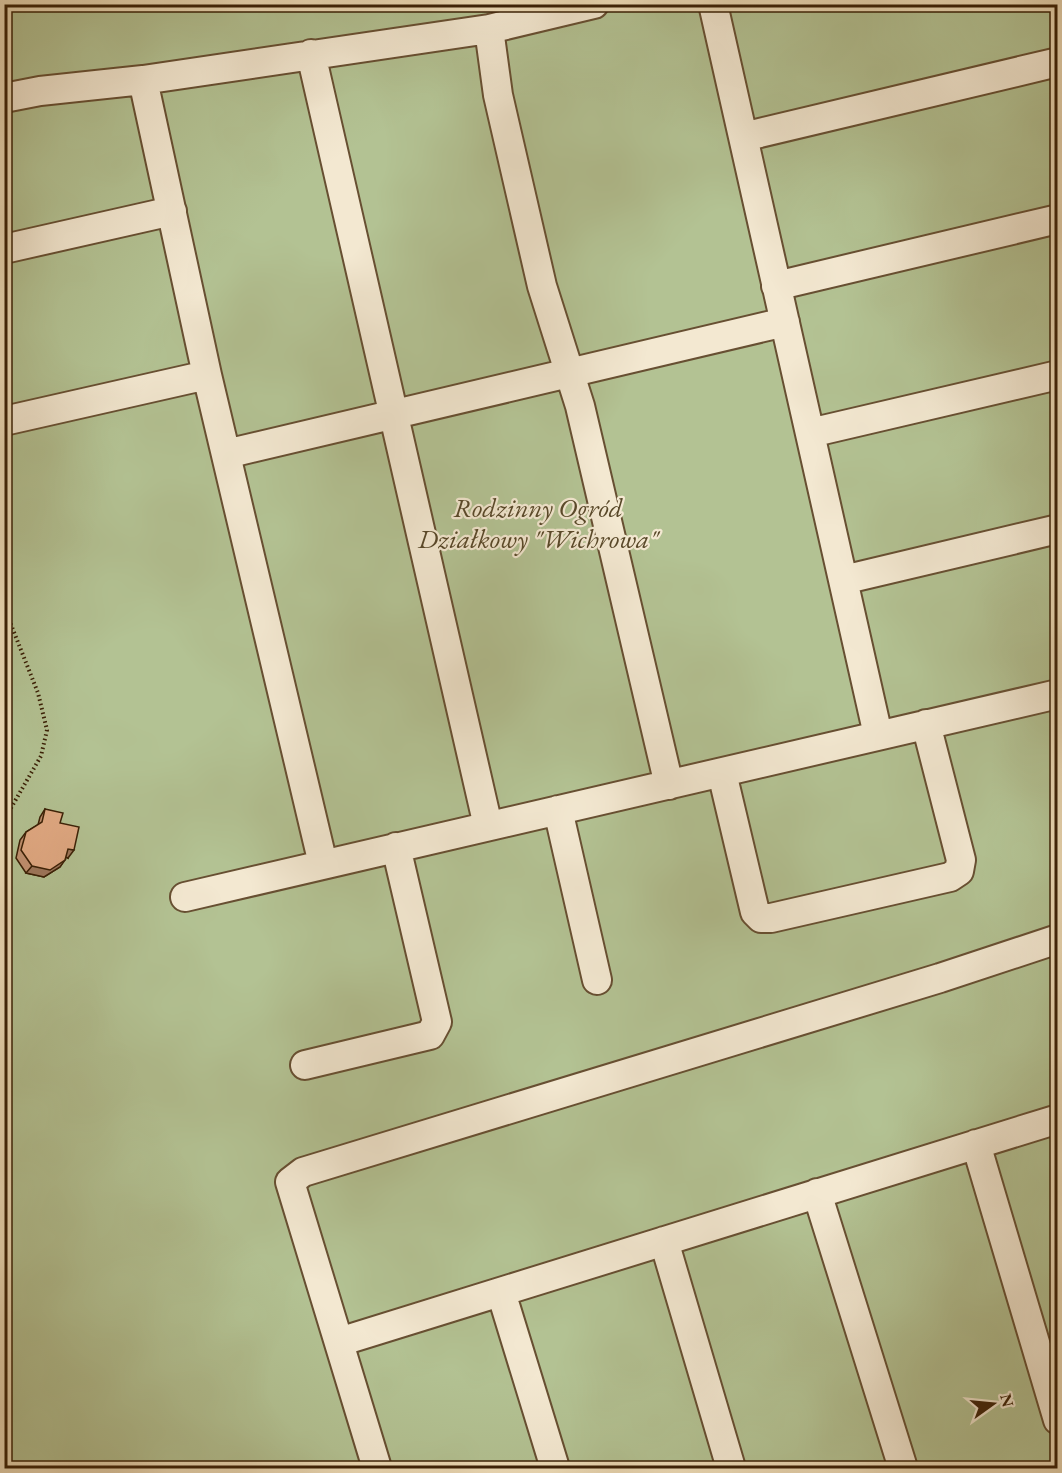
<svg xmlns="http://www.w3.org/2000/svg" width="1062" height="1473" font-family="'EB Garamond',serif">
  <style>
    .green { fill: #b3c293; stroke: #76714c; stroke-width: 1.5 }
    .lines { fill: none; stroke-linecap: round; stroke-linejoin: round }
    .minor-casing { stroke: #674f32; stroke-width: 32 }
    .path { stroke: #3a2006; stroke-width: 4; stroke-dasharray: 1.5 3; stroke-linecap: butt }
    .minor { stroke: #f3e8d1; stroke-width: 28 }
    .wall { fill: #c29272; stroke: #3a2006; stroke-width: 1.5 }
    .shaded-wall { fill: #9e775c; stroke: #3a2006; stroke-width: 1.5 }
    .building { fill: #e2aa84; stroke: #3a2006; stroke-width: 1.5 }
    .labels { text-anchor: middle; stroke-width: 4.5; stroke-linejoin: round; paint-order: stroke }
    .park-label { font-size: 27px; font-style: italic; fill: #584829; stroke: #f3e8d1 }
  </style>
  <rect width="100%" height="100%" fill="#eddcb8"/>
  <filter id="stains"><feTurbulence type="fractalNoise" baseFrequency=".00333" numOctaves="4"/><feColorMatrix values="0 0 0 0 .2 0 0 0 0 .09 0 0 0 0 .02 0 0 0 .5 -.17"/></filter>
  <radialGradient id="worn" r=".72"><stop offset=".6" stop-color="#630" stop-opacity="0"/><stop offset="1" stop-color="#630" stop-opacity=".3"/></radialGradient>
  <path class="green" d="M5 5H1057V1468H5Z"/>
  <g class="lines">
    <g class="minor-casing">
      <path id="minor" d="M713 4 878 735
        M489 29 498 95 542 286 580 406 669 785
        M311 54 488 826
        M4 98 40 91 143 80
        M743 137 1058 62
        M4 249 172 211
        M776 286 1058 219
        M4 421 207 375
        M810 433 1058 375
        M226 454 785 322
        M843 580 1058 529
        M722 773 755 912 761 918H771L950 877 959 871 961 860 926 724
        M558 810 597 980
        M323 864 207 375 143 80 489 29 594 4
        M185 897 1058 694
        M305 1065 430 1035 437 1022 396 847
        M976 1144 1058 1420
        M817 1193 903 1468
        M664 1241 731 1468
        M501 1292 555 1468
        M339 1342 1058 1119
        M377 1468 290 1182 303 1172 940 978 1058 939"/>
    </g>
    <path class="path" d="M4 607 38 693 47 730 41 756 4 820
      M4 1467 5 1468"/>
    <use href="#minor" class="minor"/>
  </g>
  <path class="wall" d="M45 809 60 823 68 858 66 857 60 867 44 877 26 873 16 858 20 840 26 832 38 825 40 817Z"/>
  <path class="shaded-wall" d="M68 849 74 850 68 858 62 856Z
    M65 860 60 867 44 877 26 873 32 866Z"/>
  <path class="building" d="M45 809 63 813 60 823 79 827 74 850 68 849 65 860 50 870 32 866 21 850 26 832 42 822Z"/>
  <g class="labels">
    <g class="park-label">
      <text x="538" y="517">Rodzinny Ogród<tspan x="538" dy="31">Działkowy "Wichrowa"</tspan></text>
    </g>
  </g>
  <rect width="1062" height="1473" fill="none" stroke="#eddcb8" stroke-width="24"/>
  <rect x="6" y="6" width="1050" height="1461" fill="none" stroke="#3a2006" stroke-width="3"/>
  <rect x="12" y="12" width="1038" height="1449" fill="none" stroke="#3a2006" stroke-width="1.5"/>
  <g transform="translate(993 1404) rotate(75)" stroke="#f3e8d1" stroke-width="4.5" paint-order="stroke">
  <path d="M0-4.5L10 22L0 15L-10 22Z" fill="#3a2006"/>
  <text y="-9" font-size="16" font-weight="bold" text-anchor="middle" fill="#3a2006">N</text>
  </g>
  <rect width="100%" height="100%" filter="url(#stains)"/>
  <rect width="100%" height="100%" fill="url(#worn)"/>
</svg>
